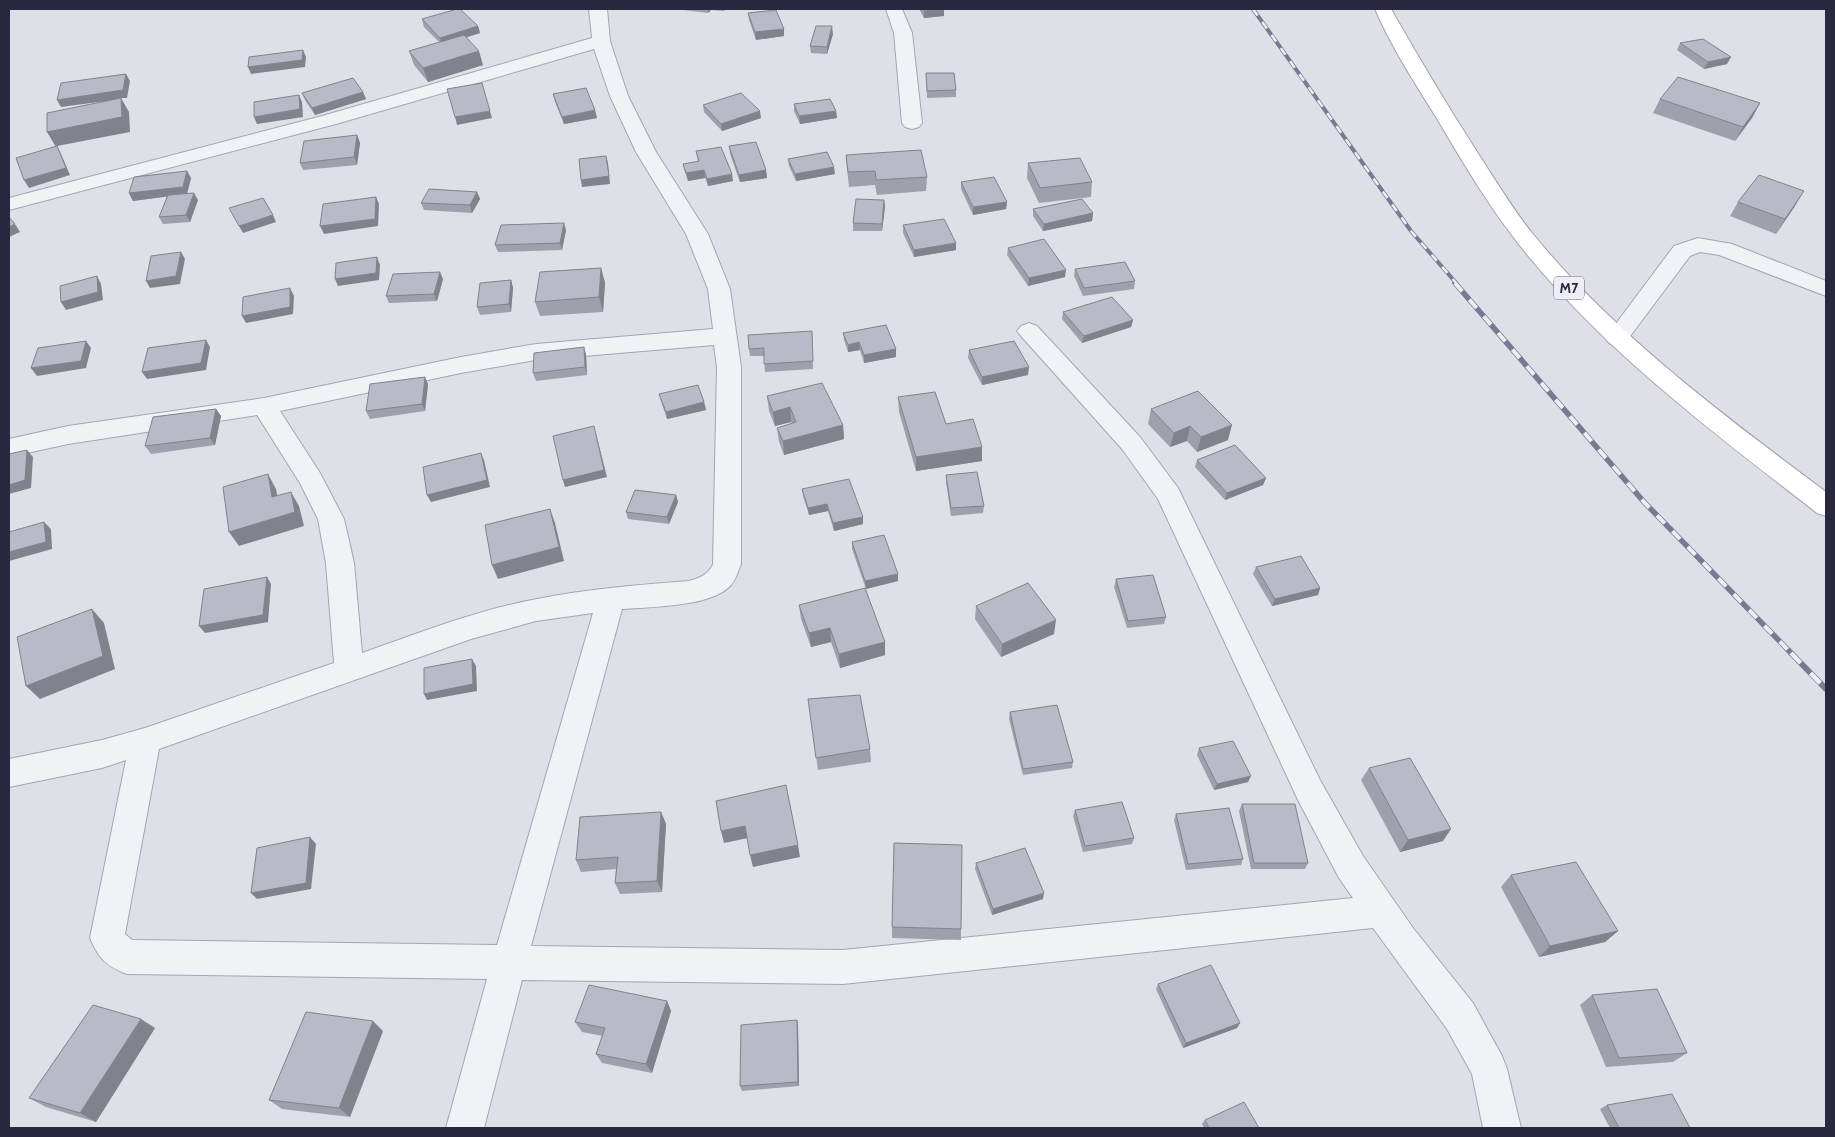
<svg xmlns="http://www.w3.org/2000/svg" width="1835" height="1137" font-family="Cabin,sans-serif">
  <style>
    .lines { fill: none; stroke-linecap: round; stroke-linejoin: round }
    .minor-casing { stroke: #a4a5b2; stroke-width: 2 }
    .major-casing { stroke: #9ea0b4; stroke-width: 2 }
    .minor { fill: #f1f2f6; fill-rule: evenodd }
    .major { fill: #fff; fill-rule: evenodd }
    .rail-far2-casing { stroke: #787a92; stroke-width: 4 }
    .rail-far1-casing { stroke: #787a92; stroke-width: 5.5 }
    .rail-casing { stroke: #787a92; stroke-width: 6 }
    .rail-far2 { stroke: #eeeff6; stroke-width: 2.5; stroke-dasharray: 8; stroke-linecap: butt }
    .rail-far1 { stroke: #eeeff6; stroke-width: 4; stroke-dasharray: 11; stroke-linecap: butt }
    .rail { stroke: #eeeff6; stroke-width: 4.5; stroke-dasharray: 14; stroke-linecap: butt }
    .wall { fill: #9fa0ac }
    .shaded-wall { fill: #82828c }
    .building { fill: #b9bac8; stroke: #82828c }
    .labels { text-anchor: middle; stroke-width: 4; stroke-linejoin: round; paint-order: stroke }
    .shield { fill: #eeeff6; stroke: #636476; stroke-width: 1 }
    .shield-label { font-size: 14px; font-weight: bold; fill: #28293f }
  </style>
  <rect width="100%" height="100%" fill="#dfdfe8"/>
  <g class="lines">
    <g class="minor-casing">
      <path id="minor" d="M589 9H607L610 41 628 96 656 152 708 234 730 289 741 367V564C738 571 736 580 731 585 712 607 649 607 622 609L531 946 843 950 1353 898 1339 878 1298 800 1158 499 1122 449 1021 336 1017 331 1021 326 1029 323 1037 326 1140 437 1178 488 1320 780 1363 856 1413 928 1473 1003 1502 1056 1507 1069 1521 1128H1483L1472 1074 1447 1029 1373 928 843 984 522 980 484 1128H446L487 979 127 974C106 966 99 959 90 938L126 760 102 768 9 787V759L102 740 145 728 334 663 326 563 318 519 300 483 257 415 68 444 9 457V439L68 426 264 398 461 357 536 344 713 329 708 289 686 234 636 152 610 96 594 49 336 124 9 210V198L322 116 592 38ZM714 345 717 367 713 564C709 574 700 578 689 581 638 585 587 589 537 599 477 610 419 633 362 653L354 563 344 519 320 473 280 411 461 373 536 360ZM593 613 497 945 132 940 125 934 159 749 471 639 536 621Z
        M886 9H902L912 33 922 123 919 127 912 129 905 127 902 123 894 33Z
        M1698 238 1732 244 1826 281V296L1719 255 1700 252 1690 256 1625 343 1617 346 1609 343 1605 338 1609 333 1674 246Z"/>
    </g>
    <g class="major-casing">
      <path id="major" d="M1375 9H1391C1419 58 1448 107 1479 155 1496 181 1512 208 1532 233 1615 335 1722 414 1826 492V516L1817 513C1714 433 1608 354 1525 252 1491 210 1463 163 1436 117 1414 82 1391 46 1375 9Z"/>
    </g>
    <use href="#minor" class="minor"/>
    <use href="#major" class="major"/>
    <g class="rail-far2-casing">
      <path id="rail-far2" d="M1253 9 1411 231 1457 284"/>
    </g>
    <g class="rail-far1-casing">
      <path id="rail-far1" d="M1455 283 1644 502 1792 654"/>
    </g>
    <g class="rail-casing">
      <path id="rail" d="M1791 653 1826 689"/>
    </g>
    <use href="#rail-far2" class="rail-far2"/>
    <use href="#rail-far1" class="rail-far1"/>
    <use href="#rail" class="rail"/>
  </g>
  <path class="wall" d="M683 9H726L724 11 711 10 708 13 683 10Z
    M919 9H944V16L924 18Z
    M748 13 784 36 756 40 749 20Z
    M422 19 478 26 480 33 467 37 483 65 428 82 414 65 409 51 439 42 424 27Z
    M833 34 827 54 811 53 810 46Z
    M1680 43 1727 64 1704 69 1677 50Z
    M926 73 956 90V97L927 98Z
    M363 92 366 99 315 115 305 100 302 93Z
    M553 94 595 110 597 118 564 124 555 102Z
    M1660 99 1760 103 1752 118 1735 141 1653 113Z
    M794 104 836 111 837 118 800 124 794 111Z
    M703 105 761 118 722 131 704 112Z
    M357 135 360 143 357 165 303 170 300 163Z
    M729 146 766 170 767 178 740 182 730 154Z
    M696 151 733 181 708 186 705 178 688 181 685 172 683 164 698 162Z
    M846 155 927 177 926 191 877 195 875 185 849 187 847 169Z
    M788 159 835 174 796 181 789 166Z
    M1028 163 1092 182 1091 197 1039 203 1027 178Z
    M187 171 191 178 187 193 198 200 190 222 163 224 159 217 168 196 133 201 129 193Z
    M961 182 1007 202 1006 209 973 215 961 189Z
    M477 192 480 199 472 213 424 210 421 203Z
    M884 200 885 207 882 231H853V223Z
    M1738 202 1795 206 1776 234 1730 216Z
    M1033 209 1093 213 1092 221 1043 231 1033 216Z
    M903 225 956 243V250L914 257 903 233Z
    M566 230 562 250 498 252 495 245Z
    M1008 248 1065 277 1028 286 1007 255Z
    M601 268 605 283 603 312 540 316 535 302Z
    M1075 269 1135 281 1134 289 1083 296 1074 276Z
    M443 279 437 301 389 303 386 296Z
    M511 280 513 288 511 312 480 315 477 307Z
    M1063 312 1133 320 1131 327 1082 343 1062 319Z
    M843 333 896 349V357L864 363 860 350 848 352 844 340Z
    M812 339 813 369 765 372 764 356H750L749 349Z
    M969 350 1028 375 982 385 968 358Z
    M586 354 587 375 536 381 533 373Z
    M428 384 425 411 370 419 366 411Z
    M659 394 704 402 706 410 667 419 661 401Z
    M767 396 843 425 844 439 784 455 779 442 777 428 792 424 791 422 775 426 769 411Z
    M898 397 982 447V461L916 471 899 412Z
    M216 409 221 416 215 445 151 454 145 446Z
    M1151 409 1228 440 1197 452 1187 441 1170 447 1148 424Z
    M1197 460 1266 478 1263 485 1225 500 1195 467Z
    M946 475 984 506 983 513 951 516 946 482Z
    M802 489 863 517V524L834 531 828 511 809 515 803 496Z
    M676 495 678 502 669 524 628 519 626 512Z
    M852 542 898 581 866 589 852 549Z
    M1256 567 1320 588 1318 595 1272 606 1253 574Z
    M1116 579 1166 617 1164 624 1127 628 1114 587Z
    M799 605 885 655 840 668 831 642 811 647 801 619Z
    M976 606 1054 634 1001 657 975 619Z
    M808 699 870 749 871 762 818 770Z
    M1010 712 1073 762 1072 768 1023 775 1009 719Z
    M1199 748 1248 782 1214 790 1197 755Z
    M1369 768 1443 841 1400 852 1361 780Z
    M1242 804 1308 863 1305 869H1251L1239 811Z
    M1075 810 1134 838 1132 844 1083 852 1073 816Z
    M661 812 666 824 662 892 620 894 615 883 616 869 581 872 576 860Z
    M1176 814 1243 859 1241 865 1186 870 1174 820Z
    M976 863 1043 899 992 915 975 869Z
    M1511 875 1618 931 1605 942 1539 957 1501 887Z
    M892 927 961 929V940L892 938Z
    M1158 984 1240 1023 1237 1028 1183 1048 1156 989Z
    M1592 995 1687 1053 1673 1062 1606 1067 1580 1005Z
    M667 1001 671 1011 652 1073 602 1063 596 1054 603 1036 582 1032 575 1022Z
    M797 1020 798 1025 799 1086 742 1091 740 1086Z
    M155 1028 96 1122 46 1107 29 1098Z
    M383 1031 350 1117 282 1109 269 1100Z
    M1607 1105 1690 1128H1610L1600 1109Z
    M1205 1120 1259 1128H1204L1202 1124Z"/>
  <path class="shaded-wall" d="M708 9H711V10L708 13Z
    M944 9V16L924 18V11Z
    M478 26 480 33 442 45 440 38Z
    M832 26 833 34 827 54V47Z
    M784 29V36L756 40 755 32Z
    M303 50 306 57 305 67 251 74 248 67Z
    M479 51 483 65 428 82 423 68Z
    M1731 57 1727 64 1704 69 1708 62Z
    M126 74 130 81 127 98H121L129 112 130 132 57 146 61 154 70 175 29 188 24 180 56 147 47 132 121 99 61 107 57 100Z
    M363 92 366 99 315 115 312 108Z
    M299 95 302 102 303 117 257 124 254 117Z
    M1760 103 1752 118 1735 141 1743 127Z
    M595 110 597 118 564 124 562 117Z
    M490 111 492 118 457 125 455 117Z
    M760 111 761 118 722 131 721 124Z
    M836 111 837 118 800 124 799 116Z
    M357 135 360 143 357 165 354 157Z
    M606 156 608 163 610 184 582 187 581 180Z
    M834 167 835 174 796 181 795 174Z
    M704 170 705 178 688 181 686 173Z
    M766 170 767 178 740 182 739 175Z
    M187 171 191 178 187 194 133 201 129 193Z
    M732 174 733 181 708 186 707 179Z
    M1804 191 1795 206 1776 234 1785 219Z
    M477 192 480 199 472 213 470 205Z
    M194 193 198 200 190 222 186 215Z
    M376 197 379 204 378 226 324 234 320 226Z
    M884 200 885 207 882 231V224Z
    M1007 202 1006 209 973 215V207Z
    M1093 213 1092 221 1043 231 1044 224Z
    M273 215 276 222 243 233 239 226Z
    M564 223 566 230 562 250 560 243Z
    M15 224 20 232 9 237V227Z
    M956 243V250L914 257V250Z
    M181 252 185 259 180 284 150 288 146 281Z
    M377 257 380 265 379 280 338 286 335 279Z
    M601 268 605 283 603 312 599 297Z
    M1066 270 1065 277 1028 286 1029 278Z
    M440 272 443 279 437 301 434 294Z
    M97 276 101 284 103 300 66 310 61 302Z
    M511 280 513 288 511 312 509 304Z
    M290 288 294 296 293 314 246 323 242 316Z
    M1133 320 1131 327 1082 343 1084 336Z
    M206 340 210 347 206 370 147 379 142 372Z
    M86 341 91 348 86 368 37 376 31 368Z
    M859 342 860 350 848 352V345Z
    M584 347 586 354 587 375 585 367Z
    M896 349V357L864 363V355Z
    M1029 367 1028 375 982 385V377Z
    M425 377 428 384 425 411 422 404Z
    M704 402 706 410 667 419 666 412Z
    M790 407 791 422 775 426 773 412Z
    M216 409 221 416 215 445 210 438Z
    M843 425 844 439 784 455 783 441Z
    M1232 425 1228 440 1197 452 1201 437Z
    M1190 426 1187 441 1170 447 1174 433Z
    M596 434 607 477 565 487 563 480Z
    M982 447V461L916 471V457Z
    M27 450 33 457 31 488 9 494V485Z
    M481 453 484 460 490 487 431 502 427 495Z
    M268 474 276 489 280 511 272 497Z
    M1266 478 1263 485 1225 500 1227 493Z
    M291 492 299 506 304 526 239 546 229 532Z
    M676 495 678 502 669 524 667 517Z
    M827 504 828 511 809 515 808 508Z
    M550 509 555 523 564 561 498 579 492 565Z
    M863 517V524L834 531 833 523Z
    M44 522 51 529 52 549 9 561V552Z
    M898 574V581L866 589 865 581Z
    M267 577 271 584 268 622 205 633 199 626Z
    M1320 588 1318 595 1272 606 1275 599Z
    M92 609 104 623 115 669 40 699 26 686Z
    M1056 620 1054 634 1001 657 1002 644Z
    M830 628 831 642 811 647 809 633Z
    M885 642V655L840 668 839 654Z
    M472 659 476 666 477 691 427 700 424 694Z
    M1251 776 1248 782 1214 790 1217 784Z
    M661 812 666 824 662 892 657 881Z
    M745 826 748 838 724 843 721 831Z
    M1451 829 1443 841 1400 852 1408 840Z
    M310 837 316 844 311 889 257 899 251 893Z
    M798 845 800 857 753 867 750 855Z
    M1044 893 1043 899 992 915 993 909Z
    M1618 931 1605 942 1539 957 1550 946Z
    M667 1001 671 1011 652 1073 646 1064Z
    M141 1019 155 1028 96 1122 80 1113Z
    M797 1020 798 1025 799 1086 798 1082Z
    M373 1021 383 1031 350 1117 339 1108Z
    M1240 1023 1237 1028 1183 1048 1186 1043Z"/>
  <path class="building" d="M457 9H460L478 26 440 38 422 19Z
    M922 9H944L924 11Z
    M776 10 784 29 755 32 748 13Z
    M816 26H832L827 47 810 46Z
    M464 35 479 51 423 68 409 51Z
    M1703 39 1731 57 1708 62 1680 43Z
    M303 50 302 60 248 67 249 57Z
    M926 73H954L956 90 927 91Z
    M126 74 123 90 57 100 61 83Z
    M1678 77 1760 103 1743 127 1660 99Z
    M353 78 363 92 312 108 302 93Z
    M482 83 490 111 455 117 447 89Z
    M586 88 595 110 562 117 553 94Z
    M741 93 760 111 721 124 703 105Z
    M299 95 300 109 254 117V102Z
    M121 98 122 117 47 132V113Z
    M830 99 836 111 799 116 794 104Z
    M357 135 354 157 300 163 304 141Z
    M756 142 766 170 739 175 729 146Z
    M57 146 66 168 24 180 16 158Z
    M721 147 732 174 707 179 704 170 686 173 683 164 699 161 696 151Z
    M921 150 927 177 876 180 875 171 848 172 846 155Z
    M827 152 834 167 795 174 788 159Z
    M606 156 609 176 581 180 579 159Z
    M1080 158 1092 182 1040 188 1028 163Z
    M187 171 183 187 129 193 134 177Z
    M1759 175 1804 191 1785 219 1738 202Z
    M994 177 1007 202 973 207 961 182Z
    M429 189 477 192 470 205 421 203Z
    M194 193 186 215 159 217 168 195Z
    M376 197 375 219 320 226 323 204Z
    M263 198 273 215 239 226 229 208Z
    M856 199 884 200 882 224 853 223Z
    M1082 199 1093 213 1044 224 1033 209Z
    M9 217 15 224 9 227Z
    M944 219 956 243 914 250 903 225Z
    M564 223 560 243 495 245 501 225Z
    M1044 239 1066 270 1029 278 1008 248Z
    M181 252 176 276 146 281 151 256Z
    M377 257 376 273 335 279 336 263Z
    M1125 262 1135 281 1084 288 1075 269Z
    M601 268 599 297 535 302 540 272Z
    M440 272 434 294 386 296 393 274Z
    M97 276 98 292 61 302 60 286Z
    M511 280 509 304 477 307 480 283Z
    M290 288V307L242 316 243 297Z
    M1112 297 1133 320 1084 336 1063 312Z
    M886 325 896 349 864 355 859 342 848 345 843 333Z
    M812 331 813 361 764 364V348L749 349 748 335Z
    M206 340 201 363 142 372 148 348Z
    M86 341 81 361 31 368 38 348Z
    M1014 341 1029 367 982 377 969 350Z
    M584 347 585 367 533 373 534 353Z
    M425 377 422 404 366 411 370 384Z
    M822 383 843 425 783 441 777 428 796 422 790 407 773 412 767 396Z
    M698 385 704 402 666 412 659 394Z
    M1198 391 1232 425 1201 437 1190 426 1174 433 1151 409Z
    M935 392 946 424 973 419 982 447 916 457 898 397Z
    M216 409 210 438 145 446 153 417Z
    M594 426 604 470 563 480 553 436Z
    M1235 445 1266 478 1227 493 1197 460Z
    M27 450 25 480 9 485V454Z
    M481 453 487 480 427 495 423 467Z
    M977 472 984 506 951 508 946 475Z
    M268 474 272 497 291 492 295 512 229 532 223 487Z
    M849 479 863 517 833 523 827 504 808 508 802 489Z
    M635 490 676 495 667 517 626 512Z
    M550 509 559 547 492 565 485 525Z
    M44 522 46 542 9 552V532Z
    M884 535 898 574 865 581 852 542Z
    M1301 556 1320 588 1275 599 1256 567Z
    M1153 575 1166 617 1128 621 1116 579Z
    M267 577 263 615 199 626 204 589Z
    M1028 583 1056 620 1002 644 976 606Z
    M865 588 885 642 839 654 830 628 809 633 799 605Z
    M92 609 103 656 26 686 17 637Z
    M472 659 473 684 424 694V668Z
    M860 695 870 749 816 758 808 699Z
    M1057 705 1073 762 1023 769 1010 712Z
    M1233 741 1251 776 1217 784 1199 748Z
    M1410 758 1451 829 1408 840 1369 768Z
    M786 785 798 845 750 855 745 826 721 831 716 801Z
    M1122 802 1134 838 1085 846 1075 810Z
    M1242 804H1295L1308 863H1254Z
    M1229 808 1243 859 1188 864 1176 814Z
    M661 812 657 881 615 883 618 857 576 860 580 817Z
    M310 837 306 883 251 893 257 848Z
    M894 843 962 845 961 929 892 927Z
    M1025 848 1044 893 993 909 976 863Z
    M1576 862 1618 931 1550 946 1511 875Z
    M1211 965 1240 1023 1186 1043 1158 984Z
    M589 985 667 1001 646 1064 596 1054 605 1028 575 1022Z
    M1657 989 1687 1053 1619 1058 1592 995Z
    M93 1005 141 1019 80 1113 29 1098Z
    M306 1012 373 1021 339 1108 269 1100Z
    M797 1020 798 1082 740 1086 741 1025Z
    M1672 1094 1690 1128H1619L1607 1105Z
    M1244 1102 1259 1128H1209L1205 1120Z"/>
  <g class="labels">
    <rect class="shield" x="1554" y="276.5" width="30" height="23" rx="4"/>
    <g class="shield-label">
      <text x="1569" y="293">M7</text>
    </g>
  </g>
  <rect width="1835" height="1137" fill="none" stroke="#28293f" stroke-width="20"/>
</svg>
